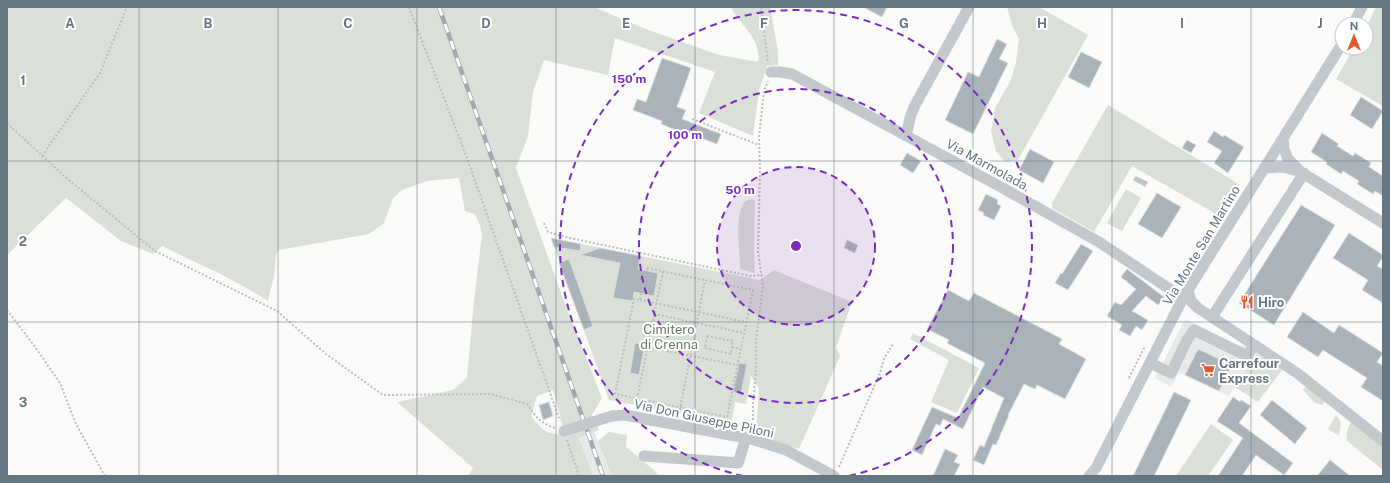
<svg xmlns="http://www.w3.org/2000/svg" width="1390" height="483" font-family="'Public Sans',sans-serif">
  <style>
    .built { fill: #e8e9e9 }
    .green { fill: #dadfd7; fill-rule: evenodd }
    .water { fill: #bbc7cb }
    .building { fill: #aab3b9; stroke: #dcdcda }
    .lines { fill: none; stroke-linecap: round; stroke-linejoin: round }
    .path { stroke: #bbbfc2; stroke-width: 2; stroke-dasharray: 2 2; stroke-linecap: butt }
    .minor { stroke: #c3c8cc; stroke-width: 11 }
    .rail-casing { stroke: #a2aab0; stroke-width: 4.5 }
    .rail { stroke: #fff; stroke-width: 3; stroke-dasharray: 9; stroke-linecap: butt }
    .minor-bridge { stroke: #c3c8cc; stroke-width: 11 }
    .grid { fill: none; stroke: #657683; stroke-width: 1; stroke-opacity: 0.55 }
    .ring { fill: none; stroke: #7b2cbf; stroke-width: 2; stroke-dasharray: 7 5 }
    .labels { text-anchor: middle; stroke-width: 4; stroke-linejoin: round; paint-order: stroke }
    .street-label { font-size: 13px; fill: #657683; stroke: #fff }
    .poi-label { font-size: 13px; font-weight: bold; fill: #657683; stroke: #fff; text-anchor: start }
    .park-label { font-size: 13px; fill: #687a64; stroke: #fff }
    .grid-label { font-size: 13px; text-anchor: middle; font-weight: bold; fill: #657683; stroke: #fff; stroke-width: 4; stroke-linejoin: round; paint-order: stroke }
    .centre { fill: #7b2cbf; stroke: #fff; stroke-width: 2 }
    .ring-label { font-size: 12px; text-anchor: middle; font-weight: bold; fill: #7b2cbf; stroke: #fff; stroke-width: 4; stroke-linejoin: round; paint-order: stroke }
  </style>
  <rect width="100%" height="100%" fill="#fafaf8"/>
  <path class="built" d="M1185 319 1240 346 1245 345 1257 354 1229 396 1179 373 1171 387 1155 378Z
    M594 432 598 441 612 476H593L579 438Z"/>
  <path class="green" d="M7 7H594L643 28 719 55 758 62C762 39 740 26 731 7H770L778 51V65L767 66 759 90 753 136 699 113 715 72 615 38 608 75 544 60 533 92 528 136 516 168 561 293 602 398 592 415 599 430 579 438 593 476H468L473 468 397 402 453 390 467 378 474 301 482 235 480 225 475 214 465 211 459 178 427 181 402 190 393 198 384 223 369 234 279 250 276 254 274 276 268 301C235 279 198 264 162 246L153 254 121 241 66 198 7 255ZM553 390 565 434C545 435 543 430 531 416L537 396Z
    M1007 7H1039L1088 35 1018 160 1005 162 996 151 991 131 995 108 1010 82 1016 63 1019 39 1012 25Z
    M1376 7H1383V106L1336 79 1354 48H1366V28Z
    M1108 105 1237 183 1218 215 1132 166 1094 232 1052 208V203Z
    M1126 189 1141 198 1122 231 1107 223Z
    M752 199 755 201 754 252 755 273 740 269C740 252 734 218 744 203 745 200 748 200 752 199Z
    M551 238 760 280 774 270 852 302 836 347 840 356 799 449 756 435 759 388 751 376 746 404 735 402 731 424 609 400Z
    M913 333 979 368 957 413 931 402 949 360 910 339Z
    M1257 354 1282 370 1258 402 1235 387Z
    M1307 385 1324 400 1323 405 1315 403 1303 390Z
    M1336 415 1341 422 1339 436 1328 429Z
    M1352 421 1383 448V470L1347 441C1346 433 1347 428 1352 421Z
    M1211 424 1233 440 1208 476H1176Z
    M609 432 627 435 626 447 655 471 658 476H612L598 441Z"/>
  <path class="water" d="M1136 176 1148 182 1145 187 1133 180Z"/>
  <path class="building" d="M863 7H887L882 17Z
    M997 39 1007 44 999 59 1008 63 973 134 945 120 968 72 979 77Z
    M1081 52 1102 62 1089 88 1068 77Z
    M662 58 691 68 677 107 686 110 682 119 721 134 717 144 679 130 678 131 661 124 662 121 633 110 637 99 646 102Z
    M1361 97 1383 111 1372 129 1350 115Z
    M1214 131 1223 137 1224 135 1244 147 1228 173 1214 163 1222 151 1207 142Z
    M1322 133 1339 144 1337 146 1353 156 1355 153 1371 163 1369 167 1383 176V196L1375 191 1373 194 1357 184 1359 181 1343 171 1341 174 1326 164 1327 162 1311 152Z
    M1187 140 1196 145 1191 153 1182 148Z
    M1030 149 1054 162 1043 183 1019 170Z
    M907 153 921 161 913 173 900 165Z
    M1157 193 1181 207 1162 238 1138 224Z
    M986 194 998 200 997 204 1001 206 994 220 983 215 984 213 978 210Z
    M1301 205 1335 225 1274 325 1239 303Z
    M1349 233 1383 255V257L1377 266 1383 269V303L1362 290 1368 280 1333 258Z
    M551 238 581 244 580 251 554 247Z
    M847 240 858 245 855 253 844 248Z
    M1081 244 1093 251 1068 290 1055 283 1061 273 1062 274Z
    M600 248 641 256 638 269 658 273 654 296 634 292 633 301 613 298 620 263 580 255Z
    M569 259 593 326 584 330 559 263Z
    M1127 269 1164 297 1158 305 1146 296 1132 311 1148 320 1142 330 1136 326 1130 336 1119 330 1122 325 1107 316 1115 302 1121 305 1136 289 1121 277Z
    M948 290 969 301 974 293 1062 339 1059 344 1086 359 1065 399 1037 385 1035 389 1024 384 1008 415H1009L996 445 993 444 984 465 973 460 980 445 984 447 1004 398 983 387 963 429 943 419 940 426 936 424 922 455 912 450 932 407 958 418 985 363 947 343 949 340 927 329Z
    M1303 312 1334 333 1339 325 1383 353 1377 362 1383 366V401L1361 387 1367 378 1323 350 1318 357 1287 337Z
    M635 343 645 344 639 375 630 373Z
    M1198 349 1232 365 1219 391 1185 375Z
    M739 363 747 364 741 394 733 392Z
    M1174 392 1191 400 1154 476H1133Z
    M1233 397 1240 402 1241 400 1251 406 1239 423 1293 463 1284 475 1256 455 1242 476H1218L1243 438 1217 421Z
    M1272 400 1307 428 1295 444 1260 415Z
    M549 402 553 416 543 420 539 405Z
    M945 449 958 455 954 462 960 464 954 476H933Z
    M1330 460 1350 476H1317Z"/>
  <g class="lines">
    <path class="path" d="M409 7 467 158 560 421
      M761 7 768 63
      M1337 34 1342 25
      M692 119 759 145
      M7 123 64 176 155 251 277 311 326 354 383 395 491 394 527 404C535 416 540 423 555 428
      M42 156 100 73 127 7
      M544 223 548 232 565 237 750 276 762 275
      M647 268 753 290 727 417 615 394 634 299 640 300Z
      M640 300 746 322
      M7 310 33 344 60 383 76 424 105 476
      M654 314 744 333
      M707 336 733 341 731 354 705 348Z
      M647 347 737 365
      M732 347 741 349
      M1129 378 1145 346
      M637 399 663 271
      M679 414 705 280
      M753 428V404L756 370V340L763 286 758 252 760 170 759 137 764 91 768 81
      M567 440 579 476
      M839 467 880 373 884 359 893 344"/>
    <path class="minor" d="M1353 24 1362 7
      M771 72H780L792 74 999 186 1099 242 1183 298
      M906 136 910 118 914 107 969 7
      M1283 139 1284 149 1288 159 1301 172 1383 223
      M1264 168 1282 167 1299 171
      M1188 290 1191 301 1198 308 1297 373 1383 441
      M1212 317 1304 173
      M1150 363 1171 373 1187 340 1194 330 1247 356 1254 345
      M612 416 625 415 751 439 786 450 834 476
      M644 456 738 463 746 438
      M1089 476 1096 468 1183 298 1342 44"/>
    <g class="rail-casing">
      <path id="rail" d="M439 7 603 476"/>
    </g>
    <use href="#rail" class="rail"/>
    <path class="minor-bridge" d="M564 431 612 416"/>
  </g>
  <path class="grid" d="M139 7V476M278 7V476M417 7V476M556 7V476M695 7V476M834 7V476M973 7V476M1112 7V476M1251 7V476M7 161H1383M7 322H1383"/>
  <circle cx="796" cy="246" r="79" fill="#7b2cbf" fill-opacity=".12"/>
  <g class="ring">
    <circle cx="796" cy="246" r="79"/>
    <circle cx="796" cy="246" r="157"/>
    <path d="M743 476A236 236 0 1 1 849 476"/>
  </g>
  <defs>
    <g id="restaurant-bare" transform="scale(1.08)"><path d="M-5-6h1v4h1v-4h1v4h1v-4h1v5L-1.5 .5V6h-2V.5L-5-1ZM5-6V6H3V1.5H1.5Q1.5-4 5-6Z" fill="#e4572e" stroke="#fff" stroke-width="2.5" paint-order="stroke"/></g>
    <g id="supermarket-bare" transform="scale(1.08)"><path d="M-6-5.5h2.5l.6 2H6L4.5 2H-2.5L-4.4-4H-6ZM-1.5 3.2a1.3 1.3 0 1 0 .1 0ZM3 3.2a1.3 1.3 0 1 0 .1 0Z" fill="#e4572e" stroke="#fff" stroke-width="2.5" paint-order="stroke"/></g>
  </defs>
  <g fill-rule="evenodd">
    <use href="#restaurant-bare" x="1247" y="302"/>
    <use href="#supermarket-bare" x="1208" y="370"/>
  </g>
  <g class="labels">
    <g class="street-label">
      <text transform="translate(987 164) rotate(29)" y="5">Via Marmolada</text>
      <text transform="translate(1201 245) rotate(-59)" y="5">Via Monte San Martino</text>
      <text transform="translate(704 418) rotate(12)" y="5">Via Don Giuseppe Piloni</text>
    </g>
    <g class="poi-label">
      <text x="1258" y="307">Hiro</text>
      <text x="1219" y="368">Carrefour<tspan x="1219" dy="15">Express</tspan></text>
    </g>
    <g class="park-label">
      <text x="669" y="334">Cimitero<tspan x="669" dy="15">di Crenna</tspan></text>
    </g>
  </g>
  <g class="grid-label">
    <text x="70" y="28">A</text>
    <text x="208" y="28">B</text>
    <text x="348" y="28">C</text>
    <text x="486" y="28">D</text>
    <text x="626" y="28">E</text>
    <text x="764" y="28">F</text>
    <text x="904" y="28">G</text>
    <text x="1042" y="28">H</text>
    <text x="1182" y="28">I</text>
    <text x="1320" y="28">J</text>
    <text x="23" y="85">1</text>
    <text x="23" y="246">2</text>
    <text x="23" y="407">3</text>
  </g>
  <circle cx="796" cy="246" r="6" class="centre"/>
  <g class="ring-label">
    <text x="629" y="83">150 m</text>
    <text x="685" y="139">100 m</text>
    <text x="740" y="194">50 m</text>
  </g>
  <rect width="1390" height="483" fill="none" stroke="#657683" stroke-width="16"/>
  <g transform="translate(1354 36)"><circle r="19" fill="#ffffff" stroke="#c1c8cd"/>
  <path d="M0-3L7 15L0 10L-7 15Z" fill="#e4572e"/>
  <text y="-6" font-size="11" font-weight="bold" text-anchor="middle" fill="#657683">N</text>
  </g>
</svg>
